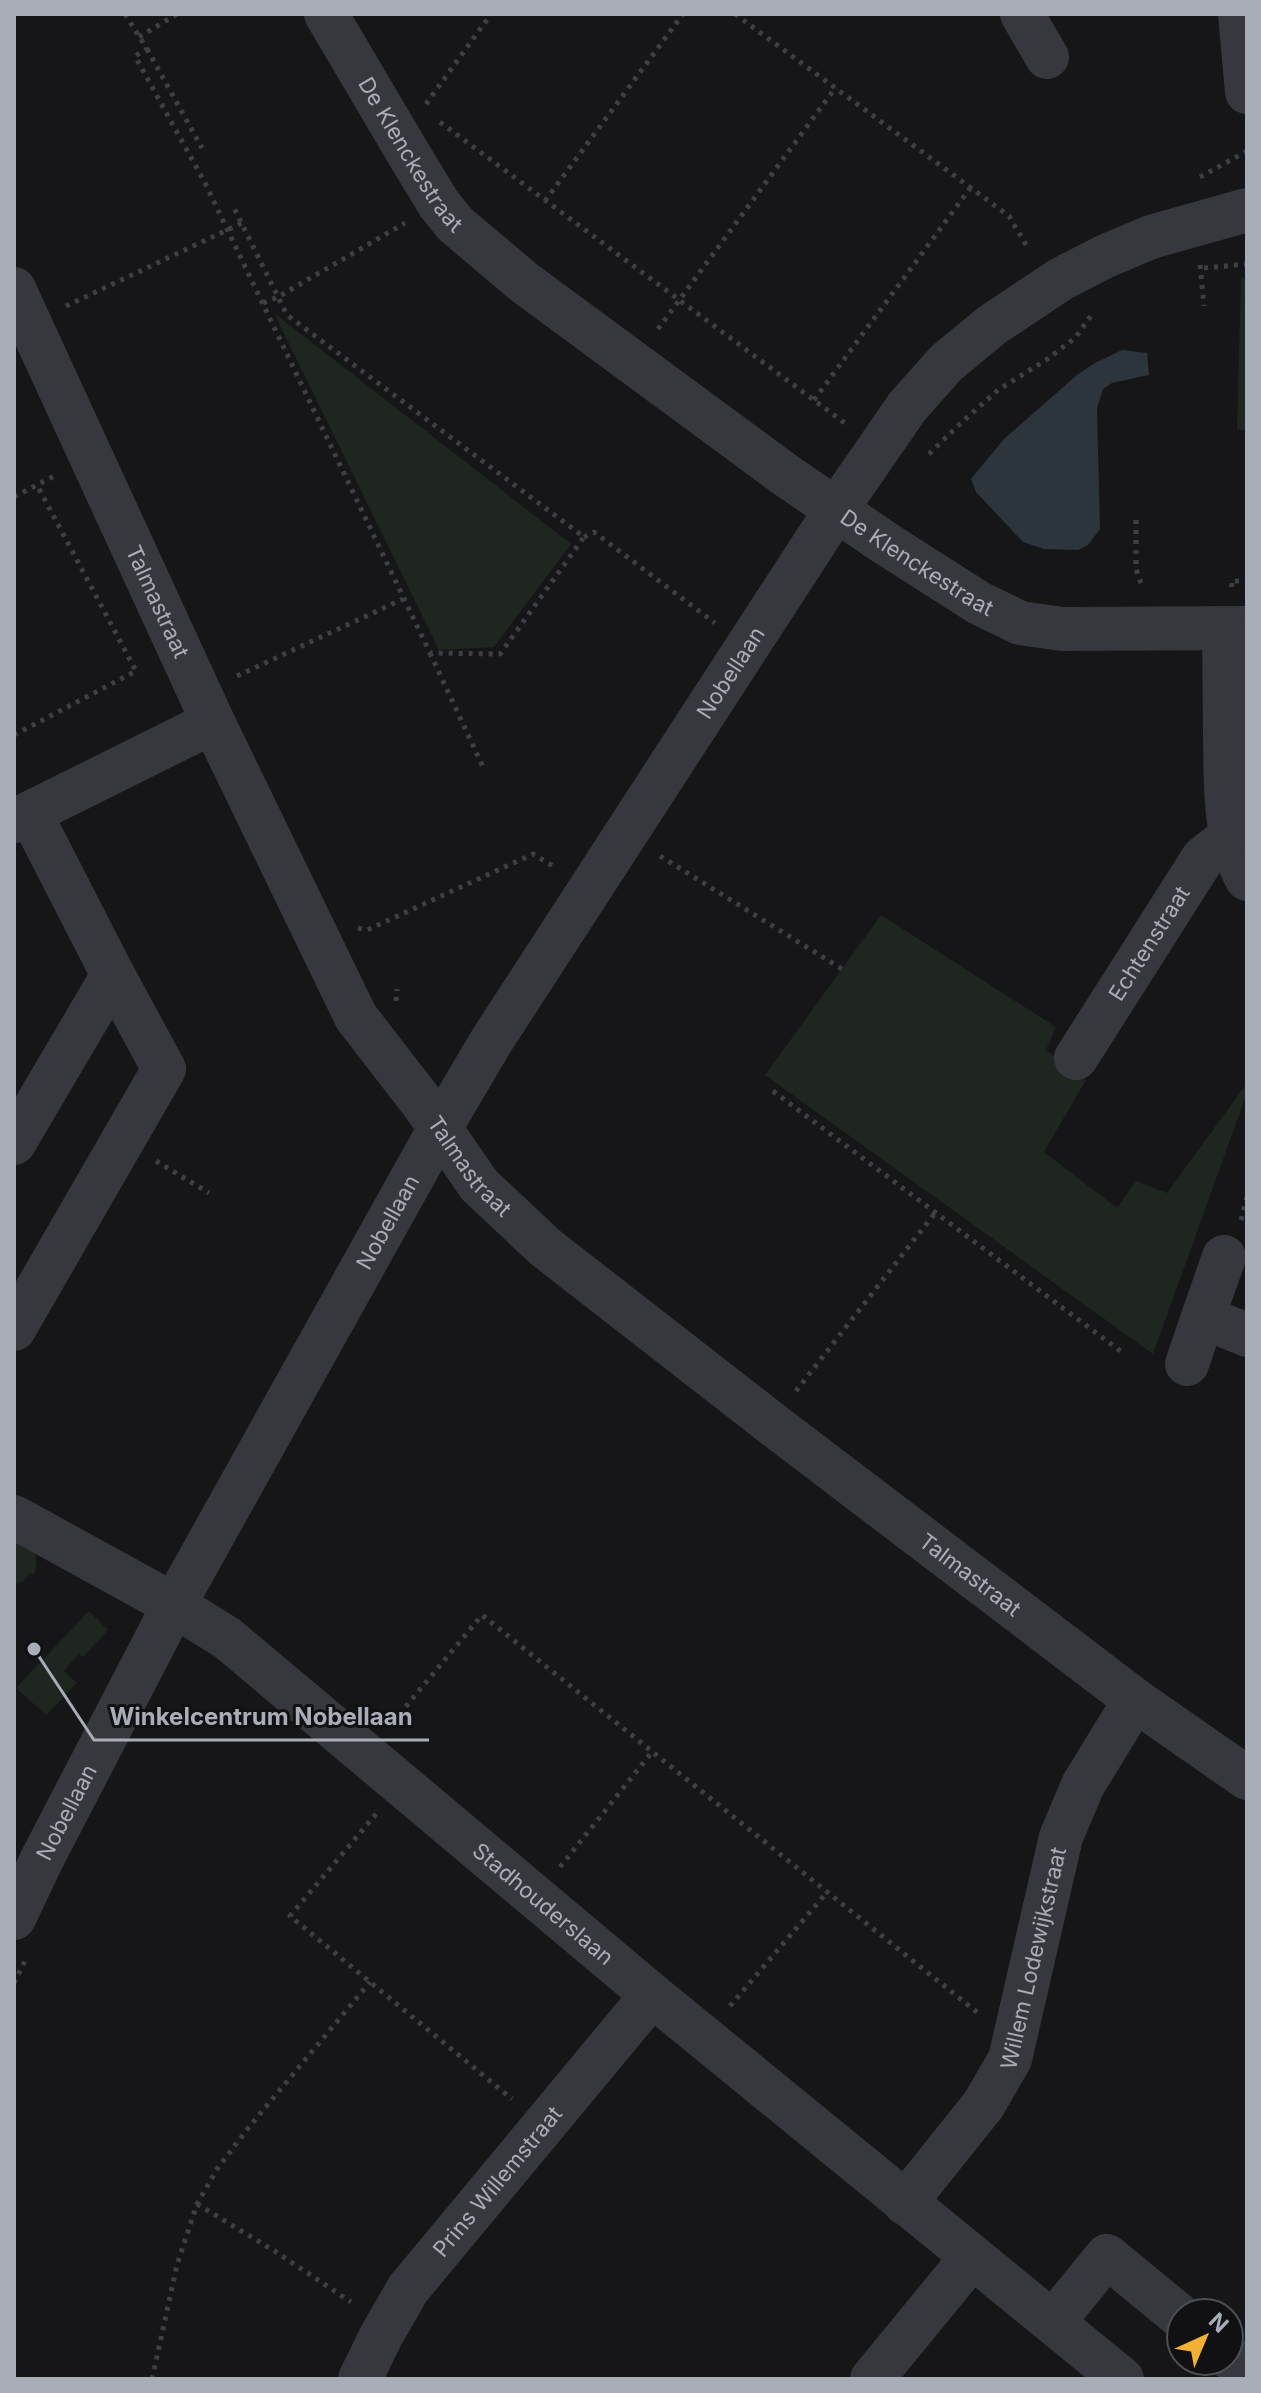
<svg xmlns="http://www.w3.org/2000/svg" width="1261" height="2393" font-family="Inter,sans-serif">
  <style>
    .green { fill: #1e261f }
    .water { fill: #2c353c }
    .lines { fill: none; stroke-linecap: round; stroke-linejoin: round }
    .path { stroke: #3d3f44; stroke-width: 5; stroke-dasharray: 4 6; stroke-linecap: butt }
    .minor { stroke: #37383d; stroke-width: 44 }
    .labels { text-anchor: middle; stroke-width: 6; stroke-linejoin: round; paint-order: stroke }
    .street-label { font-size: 22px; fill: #a8adb8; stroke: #111113 }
    .leader { fill: none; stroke: #a8adb8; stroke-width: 3 }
    .callout-dot { fill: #a8adb8; stroke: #111113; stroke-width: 3 }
    .callout-label { font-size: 24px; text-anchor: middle; font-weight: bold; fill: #a8adb8; stroke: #111113; stroke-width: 6; stroke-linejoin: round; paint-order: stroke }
  </style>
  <rect width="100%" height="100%" fill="#161618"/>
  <path class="green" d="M1247 277V430H1237L1241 278Z
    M274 313 571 544 494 647 439 650Z
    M881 915 1056 1027 1046 1050 1086 1080 1044 1152 1117 1208 1136 1181 1167 1193 1247 1083V1093L1153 1354 765 1075Z
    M14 1535C32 1549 41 1551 34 1575L30 1573 24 1581 15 1584Z
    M89 1611 108 1630 83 1657 79 1654 64 1671 77 1683 46 1715 16 1688Z"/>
  <path class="water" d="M1122 350 1147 353 1149 375 1112 383 1103 389 1097 408 1100 529 1088 545 1078 550 1044 549 1023 542 976 492 971 479 1004 439 1077 375 1093 364Z"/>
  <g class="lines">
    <path class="path" d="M125 14 147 49 135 56 205 183 430 653 500 654 584 537 287 315 232 204
      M735 14 1009 216 1029 250
      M139 37 177 14
      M147 49 202 148
      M426 104 491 14
      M440 122 846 424
      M1200 177 1247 151
      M545 201 683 14
      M1200 265 1204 306
      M1204 268 1247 264
      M263 303 278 297 405 223
      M66 306 242 223
      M658 329 836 87
      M814 400 971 187
      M929 454 962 422 998 390 1046 360 1075 338 1093 313
      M14 497 56 475
      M1136 520V569L1143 589
      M584 537 594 532 715 623
      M1232 587 1231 581H1247
      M430 653 483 767
      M237 676 403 599
      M14 735 136 671 37 485
      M660 856 842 969
      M358 928 367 930 533 854 553 866
      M396 1001 397 989
      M773 1091 1123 1353
      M156 1161 209 1193
      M1241 1220 1247 1197
      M796 1391 935 1213
      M393 1722 482 1615 978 2013
      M376 1814 290 1916 512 2099
      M560 1867 652 1752
      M14 1983 26 1959
      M730 2006 828 1891
      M197 2204 276 2252 351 2302
      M152 2379 177 2265 197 2204 217 2169 249 2127 370 1982"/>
    <g class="minor">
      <path id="s1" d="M326 14 411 158 439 204 455 224 525 283 787 476 885 543 979 603 1020 623 1062 629 1247 628"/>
      <path d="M1022 14 1047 57"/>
      <path d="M1240 14 1247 92"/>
      <path id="s2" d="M14 289 213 722 356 1017 424 1105 479 1185 545 1247 771 1423 1135 1700 1247 1778"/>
      <path d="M1224 628C1224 663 1225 699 1225 734 1226 782 1223 835 1247 879"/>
      <path d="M14 821 213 722"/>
      <path id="s3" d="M1076 1058 1203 858 1231 836"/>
      <path d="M14 1143 113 975"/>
      <path d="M1224 1257 1203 1317 1247 1335"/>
      <path d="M14 1329 164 1069 113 975 30 813"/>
      <path d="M1187 1364 1203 1317"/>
      <path id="s4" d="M14 1517 174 1605 227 1638 652 1995 1122 2379"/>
      <path id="s5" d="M14 1918 42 1859 174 1605 440 1128 492 1040 747 647 836 510 907 407 946 363 992 325 1061 279 1106 256 1151 237 1247 210"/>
      <path id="s6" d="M905 2203 984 2104 1010 2059 1061 1837 1083 1785 1135 1700"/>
      <path d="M1053 2322 1107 2256 1181 2317"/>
      <path d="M1229 2357 1247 2372"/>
      <path id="s7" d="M360 2379 381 2336 408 2289 652 1995"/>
      <path d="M872 2379 972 2257"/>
    </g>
  </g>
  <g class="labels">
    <g class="street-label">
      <text dy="8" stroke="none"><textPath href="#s1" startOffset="164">De Klenckestraat</textPath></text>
      <text dy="8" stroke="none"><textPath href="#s1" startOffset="820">De Klenckestraat</textPath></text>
      <text dy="8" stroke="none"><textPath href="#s2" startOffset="344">Talmastraat</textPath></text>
      <text dy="8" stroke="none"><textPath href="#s5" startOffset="1438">Nobellaan</textPath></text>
      <text dy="8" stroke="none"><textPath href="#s3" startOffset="136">Echtenstraat</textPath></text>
      <text dy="8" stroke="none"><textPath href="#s2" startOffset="992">Talmastraat</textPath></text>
      <text dy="8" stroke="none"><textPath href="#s5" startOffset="790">Nobellaan</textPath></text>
      <text dy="8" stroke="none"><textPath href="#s2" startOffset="1640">Talmastraat</textPath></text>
      <text dy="8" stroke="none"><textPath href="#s5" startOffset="118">Nobellaan</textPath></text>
      <text dy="8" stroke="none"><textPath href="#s4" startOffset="658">Stadhouderslaan</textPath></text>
      <text dy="8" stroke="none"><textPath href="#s6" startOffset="282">Willem Lodewijkstraat</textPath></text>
      <text dy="8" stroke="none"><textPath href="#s7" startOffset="242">Prins Willemstraat</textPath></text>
    </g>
  </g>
  <path class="leader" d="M34 1649L94 1740H429"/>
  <circle class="callout-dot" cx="34" cy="1649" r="8"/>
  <g class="callout-label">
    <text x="261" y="1725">Winkelcentrum Nobellaan</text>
  </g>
  <rect width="1261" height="2393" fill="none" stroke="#a8adb8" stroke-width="32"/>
  <g transform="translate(1205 2337) rotate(44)"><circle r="38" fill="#111113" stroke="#4d4f55" stroke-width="2"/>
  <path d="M0-6L14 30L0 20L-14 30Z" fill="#f2b134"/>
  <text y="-12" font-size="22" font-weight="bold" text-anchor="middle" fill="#a8adb8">N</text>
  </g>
</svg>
